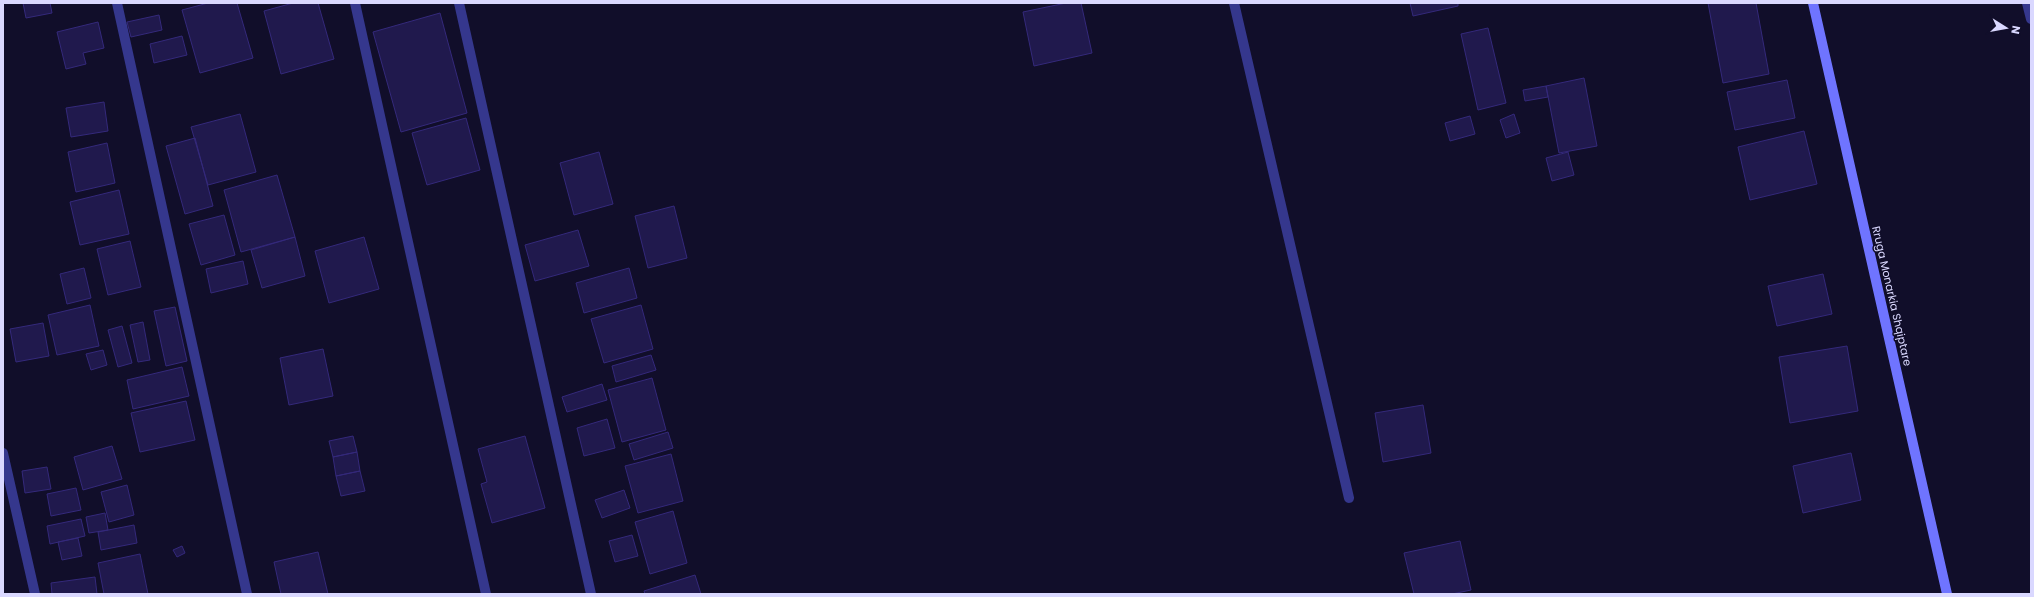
<svg xmlns="http://www.w3.org/2000/svg" width="2034" height="597" font-family="Poppins,sans-serif">
  <style>
    .building { fill: #20194d; stroke: #34297b }
    .lines { fill: none; stroke-linecap: round; stroke-linejoin: round }
    .lane { stroke: #35378d; stroke-width: 10 }
    .street { stroke: #35378d; stroke-width: 10 }
    .secondary { stroke: #6f74ff; stroke-width: 10 }
    .labels { text-anchor: middle; stroke-width: 3; stroke-linejoin: round; paint-order: stroke }
    .street-label { font-size: 11px; fill: #dad8ff; stroke: #110e2a }
  </style>
  <rect width="100%" height="100%" fill="#110e2a"/>
  <path class="building" d="M23 3H50L52 13 26 18Z
    M208 3H237L253 58 200 73 182 10Z
    M293 3H318L334 59 281 74 264 11Z
    M1066 3H1081L1092 53 1034 66 1023 12Z
    M1410 3H1458V6L1413 16Z
    M1708 3H1756L1769 74 1723 83Z
    M440 13 467 113 401 132 373 32Z
    M159 15 162 30 131 37 127 22Z
    M98 22 104 48 83 53 86 64 66 69 57 32Z
    M1488 28 1506 103 1478 110 1461 34Z
    M182 36 187 55 154 63 150 44Z
    M1584 78 1597 146 1559 153 1546 86Z
    M1787 80 1795 118 1735 130 1727 92Z
    M1546 86 1548 97 1525 101 1523 90Z
    M104 102 108 131 71 137 66 108Z
    M240 114 256 172 208 185 191 127Z
    M1514 114 1520 133 1506 138 1500 120Z
    M1470 116 1475 134 1450 141 1445 123Z
    M466 118 480 170 427 185 412 133Z
    M1804 131 1817 184 1750 200 1738 147Z
    M195 138 213 206 185 214 166 146Z
    M107 143 115 183 76 192 68 152Z
    M599 152 613 204 574 215 560 163Z
    M1568 152 1574 175 1552 181 1546 158Z
    M277 175 295 237 241 252 224 190Z
    M119 190 129 234 80 245 70 202Z
    M674 206 687 258 648 268 635 216Z
    M224 215 235 255 201 265 189 224Z
    M578 230 589 266 535 281 525 245Z
    M295 237 305 276 262 288 251 250Z
    M364 237 379 289 329 303 315 251Z
    M130 241 141 287 108 295 97 249Z
    M243 261 248 284 211 293 206 269Z
    M84 268 91 298 67 304 60 274Z
    M629 268 637 298 584 313 576 283Z
    M1823 274 1832 314 1777 326 1768 286Z
    M90 305 99 346 57 355 48 315Z
    M641 305 653 349 604 363 591 319Z
    M175 307 187 361 166 366 154 311Z
    M143 322 150 360 138 362 130 325Z
    M43 323 49 356 16 362 10 329Z
    M122 326 132 363 118 367 108 330Z
    M1847 346 1858 411 1790 423 1779 357Z
    M323 349 333 396 289 405 280 358Z
    M103 350 107 365 91 370 86 354Z
    M651 355 656 370 616 382 612 366Z
    M182 367 189 396 133 409 127 380Z
    M652 378 666 430 622 442 608 390Z
    M602 384 607 400 567 412 562 397Z
    M186 401 195 440 140 452 131 413Z
    M1423 405 1431 453 1383 462 1375 413Z
    M607 419 615 448 584 456 577 428Z
    M668 432 673 448 634 460 629 444Z
    M353 436 357 452 333 457 329 441Z
    M525 436 545 508 492 523 481 484 487 482 478 449Z
    M112 446 122 479 83 490 74 457Z
    M357 452 360 471 336 476 333 457Z
    M1851 453 1861 500 1803 513 1793 466Z
    M671 454 683 501 638 513 625 466Z
    M47 467 51 489 25 493 22 471Z
    M360 471 365 491 341 496 336 476Z
    M127 485 134 515 109 522 101 492Z
    M76 488 81 510 51 516 47 494Z
    M624 490 630 508 602 518 595 500Z
    M673 511 687 563 650 574 635 522Z
    M105 513 108 530 89 533 86 517Z
    M81 519 85 536 50 544 47 526Z
    M134 525 137 543 101 550 98 532Z
    M632 535 638 556 615 562 609 541Z
    M78 538 82 556 62 560 58 542Z
    M1460 541 1471 590 1452 594H1414L1404 553Z
    M182 546 185 553 177 557 173 550Z
    M318 552 328 594H281L274 562Z
    M140 554 148 594H104L98 563Z
    M695 575 701 594H645L644 591Z
    M95 577 97 594H52L51 583Z"/>
  <g class="lines">
    <path class="lane" d="M1234 3 1349 498"/>
    <path class="street" d="M117 3 247 594
      M355 3 486 594
      M459 3 591 594
      M2027 3 2031 19
      M3 453 35 594"/>
    <path class="secondary" d="M1813 3 1947 594"/>
  </g>
  <g class="labels">
    <g class="street-label">
      <text transform="translate(1892 296) rotate(77)" y="4">Rruga Monarkia Shqiptare</text>
    </g>
  </g>
  <rect width="2034" height="597" fill="none" stroke="#dad8ff" stroke-width="8"/>
  <g transform="translate(2006 28) rotate(101)" stroke="#110e2a" stroke-width="3" paint-order="stroke">
  <path d="M0-3L7 15L0 10L-7 15Z" fill="#dad8ff"/>
  <text y="-6" font-size="11" font-weight="bold" text-anchor="middle" fill="#dad8ff">N</text>
  </g>
</svg>
